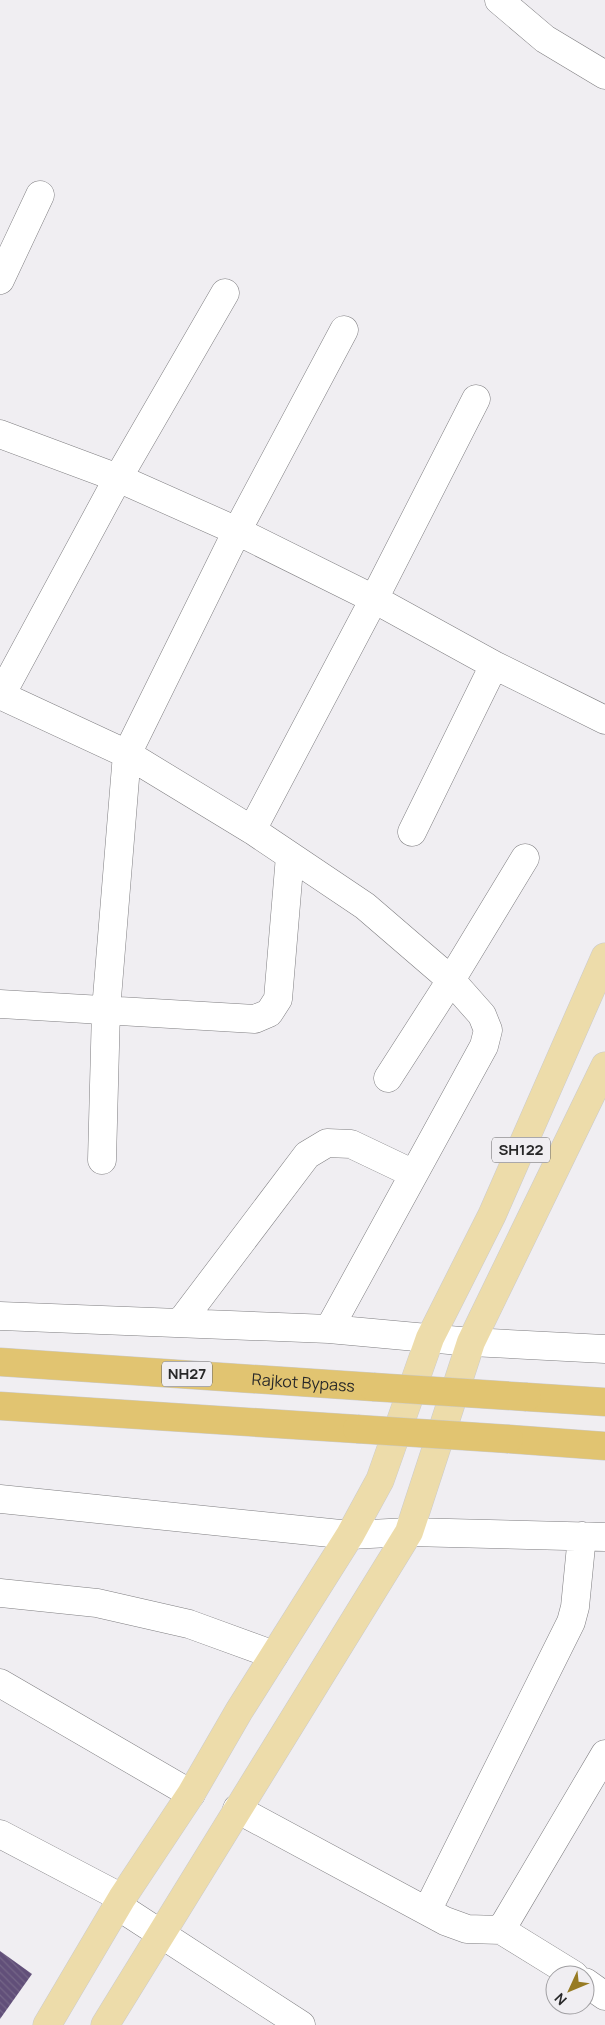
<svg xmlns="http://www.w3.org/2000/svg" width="605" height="2025" font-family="Manrope,sans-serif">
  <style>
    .building { fill: url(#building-back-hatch) }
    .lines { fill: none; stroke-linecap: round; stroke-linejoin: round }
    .minor-casing { stroke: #7f7e81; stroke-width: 29 }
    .major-casing { stroke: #cbcbcc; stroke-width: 29 }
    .highway-casing { stroke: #cbcbcc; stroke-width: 29 }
    .minor { stroke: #fff; stroke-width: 28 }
    .major { stroke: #eddcaa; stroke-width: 28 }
    .highway { stroke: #e1c471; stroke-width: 28 }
    .highway-bridge-casing { stroke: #cbcbcc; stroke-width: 29; stroke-linecap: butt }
    .highway-bridge { stroke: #e1c471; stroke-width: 28 }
    .labels { text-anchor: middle; stroke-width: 5; stroke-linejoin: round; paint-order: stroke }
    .shield { fill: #f0eef2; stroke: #646365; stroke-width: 1 }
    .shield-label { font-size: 15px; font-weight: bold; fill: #282829 }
    .street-label { font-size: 16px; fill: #282829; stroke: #f0eef2 }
  </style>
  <defs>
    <pattern id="building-back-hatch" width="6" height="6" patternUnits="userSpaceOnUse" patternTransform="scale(1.25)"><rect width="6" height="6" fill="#614f79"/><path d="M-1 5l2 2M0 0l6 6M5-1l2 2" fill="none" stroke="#746587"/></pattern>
  </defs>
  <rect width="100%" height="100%" fill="#f0eef2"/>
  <path class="building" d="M0 1951 32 1974 0 2019Z"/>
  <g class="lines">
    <g class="minor-casing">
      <path id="minor" d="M499 0 545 39 605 75
        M0 280 40 195
        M0 434 118 478 225 293
        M0 695 127 754 252 830 365 906 451 980 482 1015 488 1030 484 1046 329 1329
        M1 695 118 478 237 531 374 599 494 665 605 720
        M252 830 374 599 476 399
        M412 832 494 665
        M0 1004 255 1019 269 1013 278 999 290 856
        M388 1078 451 980 525 858
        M102 1160 106 1010 127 754 237 531 344 330
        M0 1316 329 1329 471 1342 605 1349
        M180 1323 307 1155 327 1143 351 1144 414 1174
        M0 1499 350 1535 409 1532 605 1537
        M0 1593 97 1603 189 1624 274 1655
        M0 1683 191 1794
        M237 1809 445 1921 467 1929 501 1930
        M0 1834 122 1898
        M118 1906 301 2025
        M427 1911 571 1622 575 1607 582 1536
        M574 1975 501 1930 605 1754
        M585 1982 605 1996"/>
    </g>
    <g class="major-casing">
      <path id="major" d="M47 2025 122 1898 191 1794 239 1711 350 1535 380 1480 430 1338 492 1215 605 957
        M105 2025 409 1532 471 1342 605 1066"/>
    </g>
    <g class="highway-casing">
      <g id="highway">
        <path id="s1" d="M0 1362 373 1387"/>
        <path d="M527 1397 605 1402"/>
        <path d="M0 1406 357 1429"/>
        <path d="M509 1439 605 1446"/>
      </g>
    </g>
    <use href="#minor" class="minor"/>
    <use href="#major" class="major"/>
    <use href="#highway" class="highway"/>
    <g class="highway-bridge-casing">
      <path id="highway-bridge" d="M373 1387 527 1397
        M357 1429 509 1439"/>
    </g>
    <use href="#highway-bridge" class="highway-bridge"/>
  </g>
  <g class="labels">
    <g class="shield">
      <rect x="492" y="1137.5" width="58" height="25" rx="4"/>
      <rect x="162" y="1361.5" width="50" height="25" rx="4"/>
    </g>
    <g class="shield-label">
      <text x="521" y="1155">SH122</text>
      <text x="187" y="1379">NH27</text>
    </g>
    <g class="street-label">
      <text dy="6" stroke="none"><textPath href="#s1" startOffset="304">Rajkot Bypass</textPath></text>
    </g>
  </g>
  <g transform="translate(570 1990) rotate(226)"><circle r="24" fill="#f0eef2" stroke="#a09fa2"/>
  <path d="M0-4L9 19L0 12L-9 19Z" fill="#977b23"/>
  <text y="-8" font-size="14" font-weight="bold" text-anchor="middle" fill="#282829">N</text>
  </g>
</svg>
